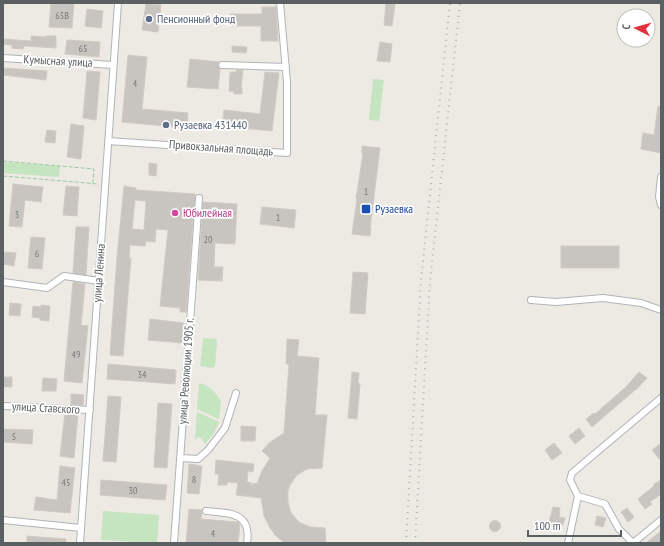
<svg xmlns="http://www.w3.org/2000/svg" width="664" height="546" font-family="'PT Sans Narrow',sans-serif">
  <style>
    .green { fill: #c5e4c0 }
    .building { fill: #c8c5c0; stroke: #d2cac1; fill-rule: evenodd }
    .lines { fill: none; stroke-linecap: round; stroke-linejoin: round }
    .minor-casing { stroke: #b0b4b8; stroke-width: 8 }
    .path { stroke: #9ac8a1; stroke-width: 1; stroke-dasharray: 4 2; stroke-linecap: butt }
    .minor { stroke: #fff; stroke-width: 6 }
    .rail { stroke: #b2b3b3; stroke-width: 2; stroke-dasharray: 1 5; stroke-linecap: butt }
    .service-dot { fill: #5c6f8a; stroke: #fff; stroke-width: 1.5 }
    .transit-dot { fill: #1a4fb4; stroke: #fff; stroke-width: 1.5 }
    .hotel-dot { fill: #d1479c; stroke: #fff; stroke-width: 1.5 }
    .labels { text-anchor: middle; stroke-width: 3.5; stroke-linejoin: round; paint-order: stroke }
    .number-label { font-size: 10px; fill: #76797a }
    .service-label { font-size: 12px; fill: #4e5e75; stroke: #fff; text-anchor: start }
    .street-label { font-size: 12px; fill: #5b6063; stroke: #fff }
    .transit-label { font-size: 12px; fill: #164399; stroke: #fff; text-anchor: start }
    .hotel-label { font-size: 12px; fill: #b23c85; stroke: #fff; text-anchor: start }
  </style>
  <rect width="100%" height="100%" fill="#edeae3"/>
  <path class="green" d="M373 79 384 80 379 121 369 120Z
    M3 162 60 166 59 177 3 173Z
    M204 338 216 339 217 342 215 366 213 368 200 366 203 339Z
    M199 383C210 385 215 392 221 401L219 419 197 409Z
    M197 412 219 422 214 433 205 444 201 438 198 437 195 440Z
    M103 511 159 515 157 543 101 540Z"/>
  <path class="building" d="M51 3H74L72 28 49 27Z
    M146 3 161 5 158 32 142 30Z
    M386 3 395 4 392 26 384 25Z
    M262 7H276L278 41H261V26H230V14H262Z
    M87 9 103 11 101 28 85 26Z
    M31 36 45 37V36H56V48L24 46 23 49 12 48V45L3 44V39L31 41Z
    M67 40 100 42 99 57 65 54Z
    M380 42 392 44 390 62 377 61Z
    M232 46 247 47 246 53 232 52Z
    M128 55 147 57 142 109 188 113 187 128 122 122Z
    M190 59 219 62 218 64 220 69 218 89 187 87Z
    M3 68 47 71 46 80 3 75Z
    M236 70H243L241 88H242V94H234V92L229 91 230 72H236Z
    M87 71 100 72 96 120 83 118Z
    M265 72 279 73 272 131 222 126 224 110 260 114Z
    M658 106 661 107V153L641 149 643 133 654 135Z
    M71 124 84 126 81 159 67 157Z
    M47 130 56 131 55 143 45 142Z
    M362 146 380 148 370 228H371L370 236 352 234 357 199H356L363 154H362Z
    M149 163 157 164 156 176 149 175Z
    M13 184 43 187 41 202 25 200 22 227 9 226Z
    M66 186 79 187 77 216 63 215Z
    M124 186 136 188V190L195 194 186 312H180V308L160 306 168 230 156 229 155 242 146 241 145 246 130 245 129 258H131L123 356 110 355 117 257ZM135 200 146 201 144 230 132 229Z
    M203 202 237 204 235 244 215 243 214 267H223L222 281 198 280Z
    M262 207 296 210 294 228 260 224Z
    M76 227H89L86 275 73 273Z
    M31 237 45 238 42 269 28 268Z
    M561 246H619V268H561Z
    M4 252 16 253 14 266 3 264Z
    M353 272 368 273 365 314 350 313Z
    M73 282 85 284 81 325 88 326 82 383 64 381Z
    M10 303 21 304 20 316 9 315Z
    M41 305 50 306 49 321 40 320V318L32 317 33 306 41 307Z
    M150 319 184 323 182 343 148 340Z
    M287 339 299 340 297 356 319 358 315 415H327L322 468 307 469 297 475 290 485 288 490V502L291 513 299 522 310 527 325 528 326 543H284L275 535 269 526 264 516 261 498 236 495 238 483 227 482V485H218L219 474H215L216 460 254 464 253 472 248 471 247 482 252 483 251 487 254 483 257 484 262 471 270 458 262 451 269 443 284 433 289 364H286Z
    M108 364 176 370 175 384 107 379Z
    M352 372 359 373 358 383 360 384 357 419 348 418Z
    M639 372 647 378 636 390H635L592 427 586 419 594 413 595 414 626 387Z
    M3 377H12V387H3Z
    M43 378 57 379 56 391H42Z
    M71 394 84 395 83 405H71Z
    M108 396 121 397 116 462 103 461Z
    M158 403 172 404 167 468 154 467Z
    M65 413 78 414 74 458 60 456Z
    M241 426 256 427 255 441H241Z
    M579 428 585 436 575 444 569 436Z
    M3 429 33 430 32 444 3 442Z
    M554 443 562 453 552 460 545 450Z
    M661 443V461L652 450Z
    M189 464 202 466 199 494 187 493Z
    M60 466 75 468 70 513 34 510 36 497 57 500Z
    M101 480 167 485 165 500 100 495Z
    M661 480V494L650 502 652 504 645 509 638 499 654 486V484Z
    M553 507 560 508 559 517 565 518 563 525 549 522Z
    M627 508 634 517 628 522 621 512Z
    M189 509 202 510 201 519 238 522 240 524 238 543H186Z
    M597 516 606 518 603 527 595 525Z
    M489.5 526a5.5 5.5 0 1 1 11 0a5.5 5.5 0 1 1-11 0Z
    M661 531V543H646Z
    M27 536 66 539V543H27Z"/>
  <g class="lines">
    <g class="minor-casing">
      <path id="minor" d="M3 58 113 65
        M222 65 286 67
        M108 141 287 153V82L280 3
        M661 177 659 197 661 205
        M3 282 47 288 64 276 99 281
        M531 300 556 302 603 298 641 303 661 310
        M3 406 90 410
        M180 458 198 459 208 450 225 428 236 393
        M578 496 570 480 572 473 661 398
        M578 496 605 504 619 529 633 543 661 520
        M206 511C229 513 252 512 247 543
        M3 520 81 528
        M80 543 118 3
        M174 543 199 198
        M568 543 578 496"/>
    </g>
    <path class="path" d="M3 161 94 169 93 183
      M3 176 98 184"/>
    <use href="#minor" class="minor"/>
    <path class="rail" d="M406 543 421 280 450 3
      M415 543 430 281 460 3"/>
  </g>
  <g class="service-dot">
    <circle cx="149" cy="19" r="4"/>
    <circle cx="166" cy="125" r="4"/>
  </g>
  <rect class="transit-dot" x="361" y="204" width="10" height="10" rx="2"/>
  <circle class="hotel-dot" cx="175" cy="213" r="4"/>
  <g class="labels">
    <g class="number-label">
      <text x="62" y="19">65В</text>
      <text x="83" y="52">65</text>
      <text x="135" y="87">4</text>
      <text x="366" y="195">1</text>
      <text x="17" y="218">3</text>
      <text x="278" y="221">1</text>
      <text x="208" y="243">20</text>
      <text x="37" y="257">6</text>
      <text x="76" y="358">49</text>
      <text x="142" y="378">34</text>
      <text x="14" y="440">5</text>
      <text x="194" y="483">8</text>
      <text x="66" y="486">45</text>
      <text x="133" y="494">30</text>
      <text x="213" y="537">4</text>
    </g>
    <g class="service-label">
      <text x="157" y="23">Пенсионный фонд</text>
      <text x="174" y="129">Рузаевка 431440</text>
    </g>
    <g class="street-label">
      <text transform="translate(58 61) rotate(3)" y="4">Кумысная улица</text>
      <text transform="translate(221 148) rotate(4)" y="4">Привокзальная площадь</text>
      <text transform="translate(99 273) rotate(-86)" y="4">улица Ленина</text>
      <text transform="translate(186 371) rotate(-86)" y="4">улица Революции 1905 г.</text>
      <text transform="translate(46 408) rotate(3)" y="4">улица Ставского</text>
    </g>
    <g class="transit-label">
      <text x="375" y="213">Рузаевка</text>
    </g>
    <g class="hotel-label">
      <text x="183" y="217">Юбилейная</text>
    </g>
  </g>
  <rect width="664" height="546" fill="none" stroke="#5b6063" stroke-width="8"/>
  <g transform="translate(636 28) rotate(276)"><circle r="19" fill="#ffffff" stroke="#bdbfc1"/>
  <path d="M0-3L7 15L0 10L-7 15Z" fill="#e4323d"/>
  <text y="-6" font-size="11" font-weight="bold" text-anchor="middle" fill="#5b6063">С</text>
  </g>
  <path d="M528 530v6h93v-6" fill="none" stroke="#5b6063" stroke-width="2"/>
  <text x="534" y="530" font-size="12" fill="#5b6063" stroke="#ffffff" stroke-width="3" paint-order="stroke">100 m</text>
</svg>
